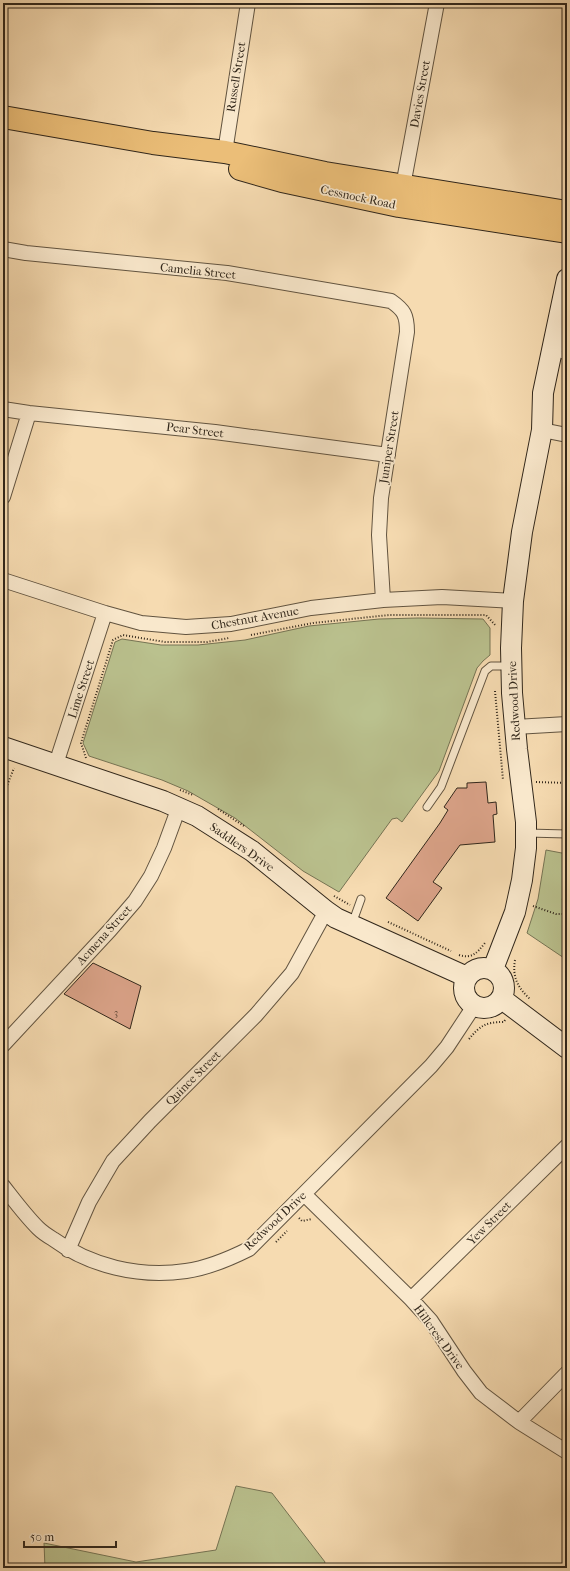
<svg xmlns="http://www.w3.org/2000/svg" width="570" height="1571" font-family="'IM FELL French Canon',serif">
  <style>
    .green { fill: #bac18e; stroke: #767454 }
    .building { fill: #dca48a; stroke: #31271b }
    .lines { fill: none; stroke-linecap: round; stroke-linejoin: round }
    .lane-casing { stroke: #625440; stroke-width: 9 }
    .street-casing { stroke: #625440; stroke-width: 16 }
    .secondary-casing { stroke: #31271b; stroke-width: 22 }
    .primary-casing { stroke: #31271b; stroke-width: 24 }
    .path { stroke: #31271b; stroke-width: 2; stroke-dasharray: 1 2; stroke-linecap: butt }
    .lane { stroke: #f9e8cc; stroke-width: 7 }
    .street { stroke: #f9e8cc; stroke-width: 14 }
    .secondary { stroke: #f9e8cc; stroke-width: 20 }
    .primary { stroke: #ebbe78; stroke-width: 22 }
    .labels { text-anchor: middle; stroke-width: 3.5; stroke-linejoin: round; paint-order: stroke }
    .number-label { font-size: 10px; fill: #5c4637 }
    .street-label { font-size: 12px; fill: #31271b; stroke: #f9e8cc }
  </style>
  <rect width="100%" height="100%" fill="#f6dbb1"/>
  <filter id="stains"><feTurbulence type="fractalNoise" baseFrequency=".005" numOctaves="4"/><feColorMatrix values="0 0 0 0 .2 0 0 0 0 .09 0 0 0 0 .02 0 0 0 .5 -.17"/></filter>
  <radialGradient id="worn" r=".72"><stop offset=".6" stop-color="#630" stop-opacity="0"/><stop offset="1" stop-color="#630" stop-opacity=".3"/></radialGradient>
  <path class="green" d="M418 618 483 619 490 628V655L483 661 477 668 439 771 402 822 397 818 392 819 339 892 303 871 235 818 188 791 162 780 89 756 83 743 115 642 122 639 161 645H198L245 640 309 626 379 619Z
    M546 850 567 854V960L527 933 538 899Z
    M236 1486 272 1493 325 1562 323 1568H45L44 1543 136 1562 216 1550Z"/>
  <path class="building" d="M486 782 488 803 496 802 497 814 493 815 495 842 460 845 433 882 442 888 418 921 386 898 440 823 448 810 444 807 457 788H467V783Z
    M93 963 141 986 130 1029 64 994Z"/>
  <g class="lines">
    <g class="lane-casing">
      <path id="lane" d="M563 355H567
        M427 807 441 787 485 671 491 666H510
        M527 833 567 834
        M352 924 361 899"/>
    </g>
    <g class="street-casing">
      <path id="street" d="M225 152 248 3
        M403 186 437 3
        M3 249 26 253 227 273 391 301C404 310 407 315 407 332L381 498 379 535 383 600
        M3 409 29 413 215 432 388 455
        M542 430 567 435
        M3 497 29 413
        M3 580 105 613 141 623 186 627 231 624 311 608 383 600 442 597 513 601
        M515 727 567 724
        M56 764 105 613
        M3 1045 110 930 135 901 151 876 164 848 179 807
        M3 1186C14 1200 25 1215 38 1228 42 1232 48 1236 53 1239 90 1266 139 1278 186 1271 208 1268 229 1259 249 1249L431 1066 447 1047 474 1006
        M304 1194 411 1299 431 1321 464 1371 481 1393 519 1422 567 1452
        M68 1250 89 1202 113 1161 150 1121 256 1015 292 973 326 911
        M411 1299 567 1146
        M519 1422 567 1373"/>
    </g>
    <g class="secondary-casing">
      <path id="secondary" d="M3 747 163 801 197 816 252 851 326 911 336 918 467 977
        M464 988a20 20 0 1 1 40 0a20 20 0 1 1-40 0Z
        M493 969 515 912 522 880 526 848V822L517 749 512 693 511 648 513 601 522 532 542 430 543 393 567 279
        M502 999 567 1048"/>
    </g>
    <g class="primary-casing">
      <path id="primary" d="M3 117 153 143 225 152 325 173 567 212
        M240 169 282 181 399 206 567 232"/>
    </g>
    <path class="path" d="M251 635 313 623 389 615H486L496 626
      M495 691 503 780
      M86 758 81 743 113 640 123 635 165 642H207L229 638
      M536 782 567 783
      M180 790 193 795
      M3 796 14 768
      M218 809 244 826
      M334 896 350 905
      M533 906 556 914H562L567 911
      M567 911C561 902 562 894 567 886
      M388 922 451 951
      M459 955C472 959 477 953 485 943
      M515 960C512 977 518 988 530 999
      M469 1039C480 1026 485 1022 504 1022L505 1020
      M299 1218 302 1221 312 1219
      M276 1242 287 1231"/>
    <use href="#lane" class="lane"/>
    <use href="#street" class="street"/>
    <use href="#secondary" class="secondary"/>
    <use href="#primary" class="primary"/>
  </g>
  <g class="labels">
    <g class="number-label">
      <text x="116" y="1016">3</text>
    </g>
    <g class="street-label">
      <text transform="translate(236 77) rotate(-81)" y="4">Russell Street</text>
      <text transform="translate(420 94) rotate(-80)" y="4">Davies Street</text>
      <text transform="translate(358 197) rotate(12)" y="4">Cessnock Road</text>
      <text transform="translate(198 271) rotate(6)" y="4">Camelia Street</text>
      <text transform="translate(195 430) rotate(7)" y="4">Pear Street</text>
      <text transform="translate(389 447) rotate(-81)" y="4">Juniper Street</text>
      <text transform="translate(255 618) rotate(-10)" y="4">Chestnut Avenue</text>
      <text transform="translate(81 689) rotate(-72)" y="4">Lime Street</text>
      <text transform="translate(514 701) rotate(-93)" y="4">Redwood Drive</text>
      <text transform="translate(242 847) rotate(35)" y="4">Saddlers Drive</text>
      <text transform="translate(104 935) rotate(-48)" y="4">Acmena Street</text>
      <text transform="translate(193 1078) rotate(-45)" y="4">Quince Street</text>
      <text transform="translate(275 1221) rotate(-43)" y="4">Redwood Drive</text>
      <text transform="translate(489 1223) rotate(-45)" y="4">Yew Street</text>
      <text transform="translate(439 1337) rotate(54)" y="4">Hillcrest Drive</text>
    </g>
  </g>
  <rect width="570" height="1571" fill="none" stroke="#f6dbb1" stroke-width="16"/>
  <rect x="4" y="4" width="562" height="1563" fill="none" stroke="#31271b" stroke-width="2"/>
  <rect x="8" y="8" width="554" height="1555" fill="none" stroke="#31271b"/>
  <path d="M24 1541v6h92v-6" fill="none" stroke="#31271b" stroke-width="2"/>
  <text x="30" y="1541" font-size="12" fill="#31271b" stroke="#f9e8cc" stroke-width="3" paint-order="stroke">50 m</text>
  <rect width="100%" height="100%" filter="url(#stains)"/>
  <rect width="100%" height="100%" fill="url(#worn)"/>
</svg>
